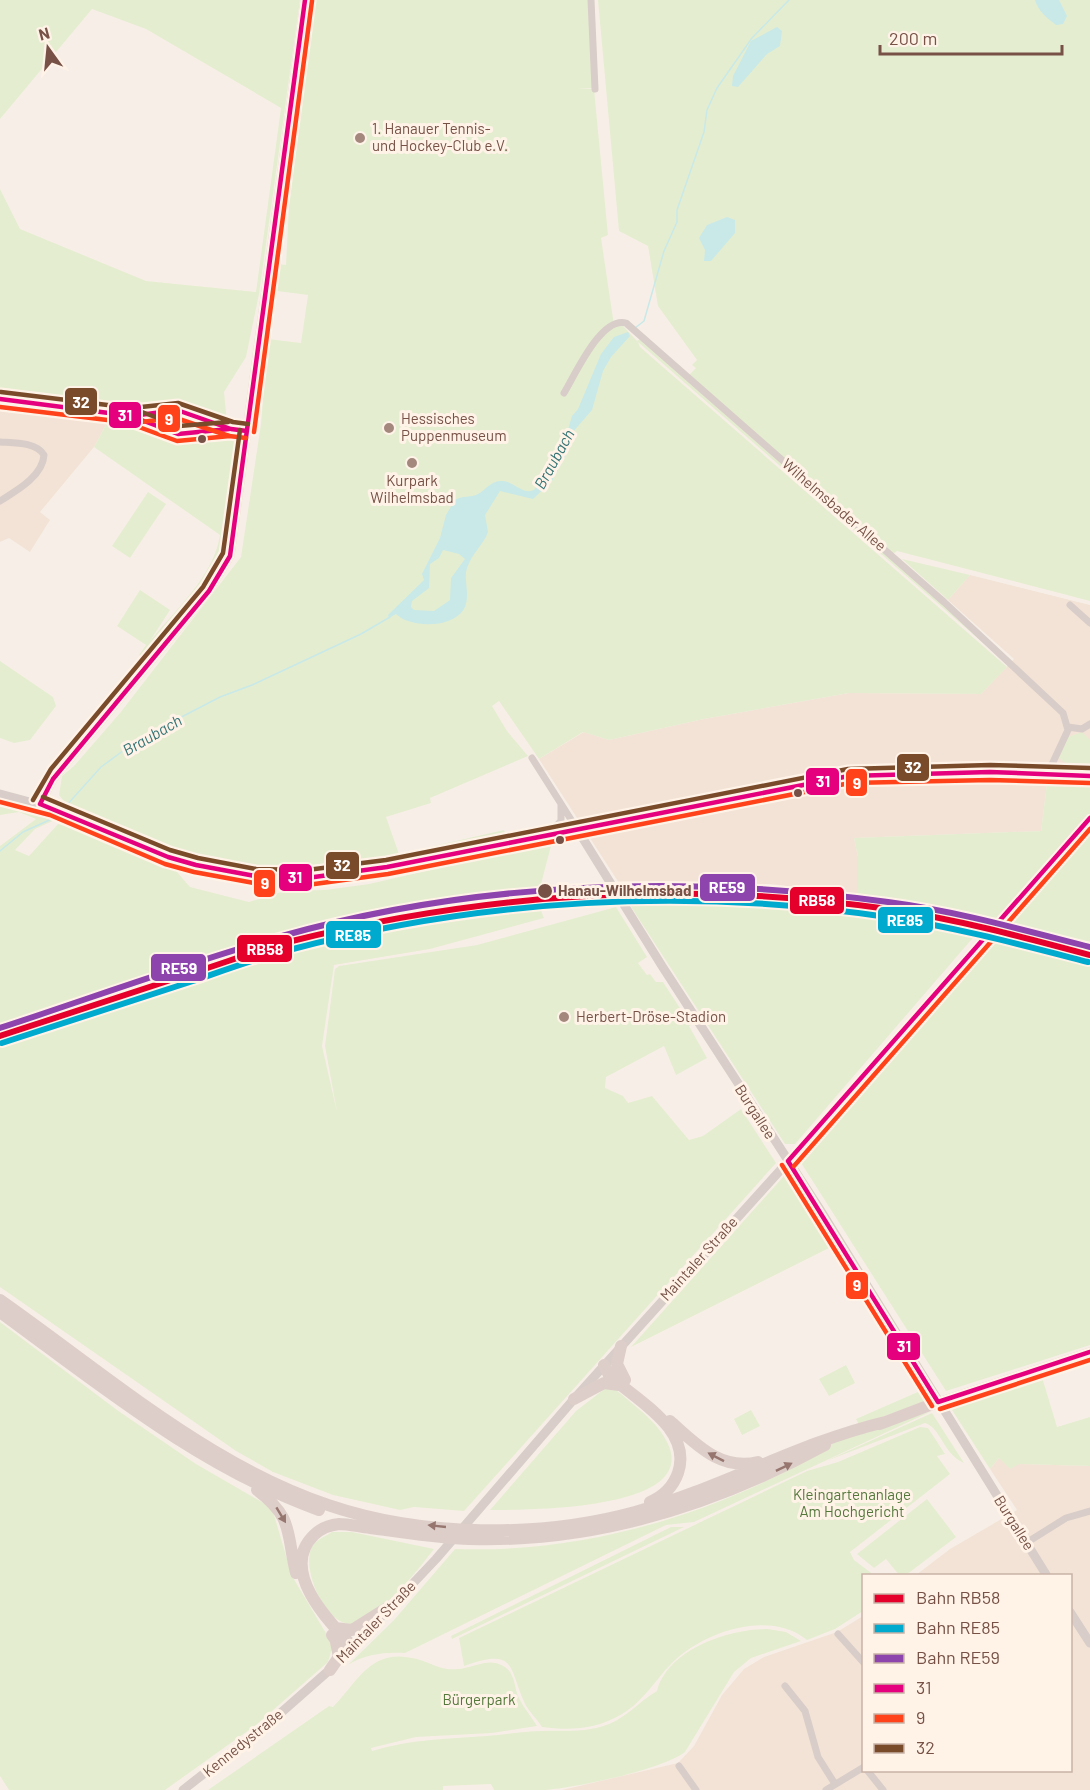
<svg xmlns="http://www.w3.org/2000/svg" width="1090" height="1790" font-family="Barlow,sans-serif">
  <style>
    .residential { fill: #f3e3d6 }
    .green { fill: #e5edd0 }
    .water { fill: #c8e9e8; fill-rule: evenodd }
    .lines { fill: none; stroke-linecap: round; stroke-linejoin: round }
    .stream { stroke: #c8e9e8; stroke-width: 1.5 }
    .street { stroke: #d8cdc8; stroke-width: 7 }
    .secondary { stroke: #d8cdc8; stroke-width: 9 }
    .highway { stroke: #dececa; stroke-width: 12 }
    .bus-1-casing { stroke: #fff3e8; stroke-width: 9 }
    .bus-2-casing { stroke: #fff3e8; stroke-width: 9 }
    .bus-3-casing { stroke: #fff3e8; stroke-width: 9 }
    .bus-1 { stroke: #e5007d; stroke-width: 4.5 }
    .bus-2 { stroke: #ff421a; stroke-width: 4.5 }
    .bus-3 { stroke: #7a4b2a; stroke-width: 4.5 }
    .rail-1-casing { stroke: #fff3e8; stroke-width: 10 }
    .rail-2-casing { stroke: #fff3e8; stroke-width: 10 }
    .rail-3-casing { stroke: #fff3e8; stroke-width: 10 }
    .rail-1 { stroke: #e4002b; stroke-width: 6 }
    .rail-2 { stroke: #00a9ce; stroke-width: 6 }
    .rail-3 { stroke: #8e44ad; stroke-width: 6 }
    .oneway { fill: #96766e }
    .poi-dot { fill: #a4887e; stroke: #fff3e8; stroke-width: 2 }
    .bus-dot { fill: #775146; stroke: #fff3e8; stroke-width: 2 }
    .labels { text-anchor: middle; stroke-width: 6; stroke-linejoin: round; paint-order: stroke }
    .poi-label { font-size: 15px; fill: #775146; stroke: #fff3e8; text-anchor: start }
    .street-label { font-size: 15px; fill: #775146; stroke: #fff3e8 }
    .stop-label { font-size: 15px; font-weight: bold; fill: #775146; stroke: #fff3e8; text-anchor: start }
    .park-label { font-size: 15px; fill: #54783b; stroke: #fff3e8 }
    .water-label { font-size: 16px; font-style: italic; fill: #357476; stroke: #fff3e8 }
    .line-badge { stroke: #fff3e8; stroke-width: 2 }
    .badge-label { font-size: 16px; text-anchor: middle; font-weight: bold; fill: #fff }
  </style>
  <rect width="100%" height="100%" fill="#f7efe7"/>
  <path class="residential" d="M0 404 109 419 94 447 40 512 50 520 30 552 9 538 0 542Z
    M970 575 1090 605V787L1047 783 1041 831 854 838 858 857V894L770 884 619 883 539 759 584 732 609 740 704 719 849 693 981 694 1014 659 948 600Z
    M999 1458 1019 1464 1090 1466V1790H562L678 1763 694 1746 722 1695 744 1669 764 1657 837 1632 863 1616 864 1770H1070V1576L916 1575 950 1549 1017 1510 990 1469Z"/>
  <path class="green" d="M0 0H300L259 294 246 357 224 392 227 422 191 411 132 413 0 396V189L20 229 146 281 256 292 281 108 146 29 92 9 0 119Z
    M315 0H590L594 88H578L594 89 608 235 601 238 614 325 623 326 637 341 640 339 1000 654 998 656 638 342 640 347 1007 667 981 694 849 693 704 719 609 740 583 732 539 759 499 701 492 706 507 731 528 756 430 798 431 803 386 817 399 854 504 830 507 839 339 873 266 875 180 859 80 817C76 808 65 804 59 795L62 776 74 766 120 713 241 557 261 424 268 339 301 343 308 295 277 291 279 264 286 265 289 207Z
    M598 0H1090V601L897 551 893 554 689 375 696 368 692 365 697 360 658 306 648 246 619 231Z
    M176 413 208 425 206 429 179 432 153 421 154 417Z
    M109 419 152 434 187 440 208 436H236L242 442 224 559 205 589 148 659 139 655 146 645 117 626 140 590 170 610 150 641C175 610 214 576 220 535L94 447Z
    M148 492 166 504 130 558 112 546Z
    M902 559 970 575 948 600Z
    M0 661 53 697 56 706 30 740 14 743 0 738Z
    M1082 732 1090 740V766L1067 764 1059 758 1068 737Z
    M1047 783 1090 787V945L979 915 858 894V857L854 838 1041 831Z
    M0 801 59 818 35 829 15 850 29 856 58 824 84 828 170 864 190 887 249 902 285 891 325 890 369 884 552 842 540 888 386 907 274 935 0 1027V846L36 819 19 812 0 815Z
    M508 848 358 881 325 885 279 884 283 880Z
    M624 896 756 899 851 908 978 932 795 1144H785Z
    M579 902 540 908 544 918 430 949 334 965 322 1046 337 1112 325 1046 335 969 339 966 477 945 616 907 647 957 638 963 647 975 650 974 656 982H663L691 1025 689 1026 707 1058 676 1075 664 1046 606 1077 605 1088 623 1096 628 1103 652 1096 689 1140 703 1136 741 1109 776 1163 464 1511 414 1507 400 1510 333 1495 273 1472 236 1451 0 1287V1041L286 949 433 918Z
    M994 935 1090 961V1345L946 1391 798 1158Z
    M784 1176 829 1248 631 1347Z
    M0 1322 117 1410 196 1464 272 1508 292 1576 333 1645 328 1662 256 1725 165 1790H9L0 1776Z
    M846 1365 855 1383 829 1396 819 1379Z
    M1042 1377 1057 1427 1090 1417V1466L1019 1464 1010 1469 999 1458 990 1469 952 1410 953 1406Z
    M607 1387 614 1388C633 1405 658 1421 668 1444 699 1511 526 1510 490 1510L576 1411Z
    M920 1391 925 1400 921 1403 859 1425 856 1419Z
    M751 1410 760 1426 742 1435 734 1419Z
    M932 1411 694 1522 666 1525 405 1653C385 1652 365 1654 348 1665L394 1620 455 1549C568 1553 680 1524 781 1474 800 1465 816 1450 836 1442 867 1430 900 1421 932 1411Z
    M932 1413 964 1463C942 1453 942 1429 925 1423L826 1461Z
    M920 1427 928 1428 945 1454 937 1456 950 1474 850 1552 854 1560 874 1575 864 1576 863 1611 835 1629 807 1640C769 1609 704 1632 673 1662 655 1680 644 1701 622 1714 597 1729 571 1731 542 1727 537 1719 530 1713 525 1704 508 1667 517 1647 464 1666L459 1638 807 1471 838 1462Z
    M927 1499 956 1537 906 1575H899L886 1559 874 1568 857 1554Z
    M671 1527H684L452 1639 451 1636Z
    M332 1532H352L434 1549C417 1571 384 1613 358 1623 329 1635 298 1567 313 1545 318 1539 326 1536 332 1532Z
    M768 1629 786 1632 801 1641 751 1658 734 1672 685 1752C661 1770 578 1787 546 1790 529 1790 511 1790 494 1790L491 1784 443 1786V1790H208L329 1706 333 1707C360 1679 371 1647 417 1659 431 1663 442 1671 457 1669 474 1668 489 1656 505 1667 515 1674 514 1686 518 1696 523 1707 531 1716 537 1726L492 1733 416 1737 371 1748 372 1751C412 1739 445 1739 486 1736 504 1735 523 1731 541 1731 565 1730 586 1733 609 1724 628 1716 641 1700 657 1691 668 1649 729 1629 768 1629Z"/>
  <path class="water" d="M1035 0H1059L1067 16 1063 24 1056 25C1047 18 1038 11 1035 0Z
    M777 27 782 31 780 46 767 54 738 87 732 86 733 76 751 41Z
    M727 217 735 220V233L711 261H704L705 250 699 238 707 225Z
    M628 332 630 336 611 357 603 371 592 410 572 433 569 449 552 481 533 499 500 491 485 515 488 532C484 544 472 553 467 568 463 580 471 596 464 609 452 629 410 628 396 614L389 618 388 615 424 580 422 574 440 538 446 515 455 500C463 495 471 498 478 494 487 489 491 480 503 481 514 482 523 495 534 490L546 473V466L564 443 572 416 578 409 601 354 614 337ZM443 550 459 554 465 559 451 578 450 600 434 611 414 610 411 607 412 601 429 588 430 564 439 558Z"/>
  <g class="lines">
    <path class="stream" d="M635 328 644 321 664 251 677 222V210L704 132 707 110 717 88 752 38 789 0
      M66 806 101 767 139 739 220 697 252 685 361 634 390 617
      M0 851 23 832 56 817"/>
    <path class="street" d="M591 0 595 89
      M564 393C575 375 601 316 626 323L944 602 1063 713 1068 730 1048 773
      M0 442C14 443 36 442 44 455 43 476 16 491 0 501
      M1070 605 1090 623
      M1068 727 1082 729 1090 724
      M532 758 577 829
      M548 835 561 821V805
      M1026 1543 1066 1518 1090 1511
      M838 1634 864 1663
      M785 1686 805 1711 818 1757 835 1784
      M679 1766 696 1790
      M867 1770 883 1790
      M826 1790 864 1767"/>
    <path class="secondary" d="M0 399 132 416 177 410 231 429
      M133 417 178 434 231 429 247 431
      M0 794 52 808 168 857 196 865 255 876 307 878 387 867 849 776 990 772 1090 776
      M40 804 53 779 209 591 230 556 305 0
      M577 829 662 966 819 1208 1047 1576
      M938 1402 1090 1352
      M1070 1612 1090 1643
      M350 1650 436 1559 574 1399 794 1155 1090 818
      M183 1790 275 1718 334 1666"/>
    <path class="highway" d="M0 1300C71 1350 139 1406 214 1451 249 1472 289 1492 328 1505 422 1537 540 1538 635 1512 722 1488 797 1443 885 1422
      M0 1312C100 1385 201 1468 319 1510
      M621 1346 617 1364 625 1380
      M604 1365 609 1375C636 1400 693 1429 678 1473 673 1487 664 1496 650 1502
      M574 1399 604 1383 619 1385
      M670 1421C696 1444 720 1471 758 1462
      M880 1424 938 1402
      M257 1490C294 1518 286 1532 296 1573
      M335 1628 352 1630 390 1606
      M332 1635 346 1654
      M353 1647C329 1622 278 1570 314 1535 320 1529 330 1525 339 1524 349 1524 360 1527 370 1528 403 1532 436 1538 469 1539 595 1543 715 1505 825 1445
      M330 1670 339 1657 336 1642"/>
    <g class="bus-1-casing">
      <path id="bus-1" d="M0 399 132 416 177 410 231 429 247 431
        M131 416 178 434 229 429
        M40 804 168 857 196 865 255 876 307 878 387 867 849 776 990 772 1090 776
        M40 804 53 779 209 591 230 556 305 0
        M1090 818 788 1161 938 1402 1090 1352"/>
    </g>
    <g class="bus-2-casing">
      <path id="bus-2" d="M0 407 132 423 176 418 229 436 246 438
        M128 423 177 441 230 436
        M254 432 312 1
        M0 802 50 815 165 864 194 872 254 883 307 885 388 874 850 783 990 780 1090 783
        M782 1165 932 1406
        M794 1166 1090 829
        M940 1409 1090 1360"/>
    </g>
    <g class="bus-3-casing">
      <path id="bus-3" d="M1 392 132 408 178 403 233 422 248 424
        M134 409 179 426 228 422
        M43 797 170 850 198 858 256 869 307 870 386 860 848 769 990 765 1090 768
        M33 800 51 769 203 587 223 553 240 430"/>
    </g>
    <use href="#bus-1" class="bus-1"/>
    <use href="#bus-2" class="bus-2"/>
    <use href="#bus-3" class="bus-3"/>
    <g class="rail-1-casing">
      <path id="rail-1" d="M0 1036C64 1015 128 994 192 973 224 963 255 951 288 942 484 893 687 880 888 909 956 919 1023 937 1090 955"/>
    </g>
    <g class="rail-2-casing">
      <path id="rail-2" d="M2 1043C66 1022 130 1002 193 981 225 970 257 958 289 950 484 899 687 887 887 917 955 927 1022 945 1088 962"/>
    </g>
    <g class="rail-3-casing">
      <path id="rail-3" d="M0 1028C94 997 187 963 282 936 478 881 687 874 888 902 956 911 1023 930 1090 947"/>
    </g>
    <use href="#rail-1" class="rail-1"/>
    <use href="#rail-2" class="rail-2"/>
    <use href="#rail-3" class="rail-3"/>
  </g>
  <defs><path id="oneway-solid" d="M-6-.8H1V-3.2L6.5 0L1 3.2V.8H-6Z" transform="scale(1.5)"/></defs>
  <g class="oneway">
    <use href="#oneway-solid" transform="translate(716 1457) rotate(-153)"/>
    <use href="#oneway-solid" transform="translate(784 1467) rotate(-26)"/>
    <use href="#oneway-solid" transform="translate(281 1515) rotate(59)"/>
    <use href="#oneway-solid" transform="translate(437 1526) rotate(-174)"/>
  </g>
  <g class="poi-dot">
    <circle cx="360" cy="138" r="6"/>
    <circle cx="389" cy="428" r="6"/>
    <circle cx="412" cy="463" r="6"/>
    <circle cx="564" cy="1017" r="6"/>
  </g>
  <g class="bus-dot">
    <circle cx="202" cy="439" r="5"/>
    <circle cx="798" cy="793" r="5"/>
    <circle cx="560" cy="840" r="5"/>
    <circle cx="545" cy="891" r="8"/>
  </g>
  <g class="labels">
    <g class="poi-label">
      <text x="372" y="134">1. Hanauer Tennis-<tspan x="372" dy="17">und Hockey-Club e.V.</tspan></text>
      <text x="401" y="424">Hessisches<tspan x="401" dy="17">Puppenmuseum</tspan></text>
      <text x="412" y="486" text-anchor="middle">Kurpark<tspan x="412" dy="17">Wilhelmsbad</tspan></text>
      <text x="576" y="1022">Herbert-Dröse-Stadion</text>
    </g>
    <g class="street-label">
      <text transform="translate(834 505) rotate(41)" y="5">Wilhelmsbader Allee</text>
      <text transform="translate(755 1112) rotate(57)" y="5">Burgallee</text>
      <text transform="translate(699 1259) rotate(-48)" y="5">Maintaler Straße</text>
      <text transform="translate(1014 1523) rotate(58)" y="5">Burgallee</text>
      <text transform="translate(376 1622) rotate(-46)" y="5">Maintaler Straße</text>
      <text transform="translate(243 1743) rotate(-39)" y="5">Kennedystraße</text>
    </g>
    <g class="stop-label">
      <text x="558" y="896">Hanau-Wilhelmsbad</text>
    </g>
    <g class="park-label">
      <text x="852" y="1500">Kleingartenanlage<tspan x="852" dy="17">Am Hochgericht</tspan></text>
      <text x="479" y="1705">Bürgerpark</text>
    </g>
    <g class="water-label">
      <text transform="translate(554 459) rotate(-61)" y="6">Braubach</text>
      <text transform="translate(152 735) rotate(-30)" y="6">Braubach</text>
    </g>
  </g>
  <g class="line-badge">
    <rect x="64" y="387" width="34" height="29" rx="6" fill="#7a4b2a"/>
    <rect x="108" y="401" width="34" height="28" rx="6" fill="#e5007d"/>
    <rect x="157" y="404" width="24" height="29" rx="6" fill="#ff421a"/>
    <rect x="896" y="753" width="34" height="29" rx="6" fill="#7a4b2a"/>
    <rect x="805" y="767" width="35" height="29" rx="6" fill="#e5007d"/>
    <rect x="845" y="768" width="23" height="29" rx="6" fill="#ff421a"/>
    <rect x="325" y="851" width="35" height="29" rx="6" fill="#7a4b2a"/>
    <rect x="278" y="863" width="35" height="29" rx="6" fill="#e5007d"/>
    <rect x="253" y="869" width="23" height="29" rx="6" fill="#ff421a"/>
    <rect x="699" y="873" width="57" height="29" rx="6" fill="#8e44ad"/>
    <rect x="789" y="886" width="56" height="29" rx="6" fill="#e4002b"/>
    <rect x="877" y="906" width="57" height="28" rx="6" fill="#00a9ce"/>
    <rect x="325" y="920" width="57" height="29" rx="6" fill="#00a9ce"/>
    <rect x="236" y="934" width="57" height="29" rx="6" fill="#e4002b"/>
    <rect x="150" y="953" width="57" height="29" rx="6" fill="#8e44ad"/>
    <rect x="845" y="1271" width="24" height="29" rx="6" fill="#ff421a"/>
    <rect x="886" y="1332" width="35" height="29" rx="6" fill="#e5007d"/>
  </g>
  <g class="badge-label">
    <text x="81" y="408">32</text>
    <text x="125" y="421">31</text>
    <text x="169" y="425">9</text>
    <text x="913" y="773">32</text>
    <text x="823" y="787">31</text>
    <text x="857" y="789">9</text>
    <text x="342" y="871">32</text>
    <text x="295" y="883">31</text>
    <text x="265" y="889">9</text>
    <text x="727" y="893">RE59</text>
    <text x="817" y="906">RB58</text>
    <text x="905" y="926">RE85</text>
    <text x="353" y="941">RE85</text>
    <text x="265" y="955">RB58</text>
    <text x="179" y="974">RE59</text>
    <text x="857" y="1291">9</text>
    <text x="904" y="1352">31</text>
  </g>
  <rect x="862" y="1574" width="210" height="198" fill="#fff3e8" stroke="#c9b2a7" stroke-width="1.5"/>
  <rect x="874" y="1594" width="30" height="9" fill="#e4002b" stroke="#c9b2a7" stroke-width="1.5"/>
  <text x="916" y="1604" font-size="18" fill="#775146">Bahn RB58</text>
  <rect x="874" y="1624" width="30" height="9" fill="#00a9ce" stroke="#c9b2a7" stroke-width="1.5"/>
  <text x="916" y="1634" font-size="18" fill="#775146">Bahn RE85</text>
  <rect x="874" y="1654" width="30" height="9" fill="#8e44ad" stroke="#c9b2a7" stroke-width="1.5"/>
  <text x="916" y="1664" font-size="18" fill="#775146">Bahn RE59</text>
  <rect x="874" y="1684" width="30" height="9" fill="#e5007d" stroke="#c9b2a7" stroke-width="1.5"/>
  <text x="916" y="1694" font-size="18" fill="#775146">31</text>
  <rect x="874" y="1714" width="30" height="9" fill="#ff421a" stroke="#c9b2a7" stroke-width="1.5"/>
  <text x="916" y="1724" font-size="18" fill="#775146">9</text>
  <rect x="874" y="1744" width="30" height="9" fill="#7a4b2a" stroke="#c9b2a7" stroke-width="1.5"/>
  <text x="916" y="1754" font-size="18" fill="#775146">32</text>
  <g transform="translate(48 48) rotate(345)" stroke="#fff3e8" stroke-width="4.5" paint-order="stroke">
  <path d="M0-4.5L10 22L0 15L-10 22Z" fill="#775146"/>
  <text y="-9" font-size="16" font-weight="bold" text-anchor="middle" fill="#775146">N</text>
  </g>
  <path d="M880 45v9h182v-9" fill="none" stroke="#775146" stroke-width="3"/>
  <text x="889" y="45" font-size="18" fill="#775146" stroke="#fff3e8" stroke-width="4.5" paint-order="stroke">200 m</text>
</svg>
